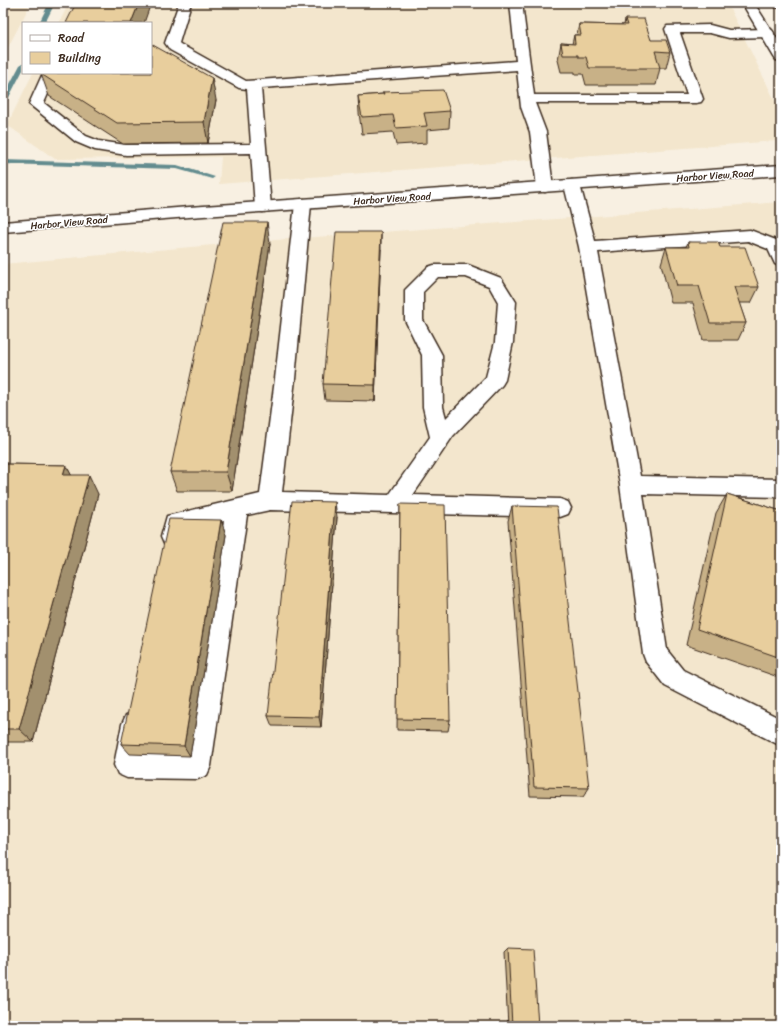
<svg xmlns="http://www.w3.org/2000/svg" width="784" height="1029" font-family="Sriracha,sans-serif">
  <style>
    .built { fill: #f3e6cd }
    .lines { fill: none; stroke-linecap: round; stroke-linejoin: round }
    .stream { fill: #648c8f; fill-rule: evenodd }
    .minor-casing { stroke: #3b2a1e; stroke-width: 3 }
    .major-casing { stroke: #3b2a1e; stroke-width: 3 }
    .minor { fill: #fff; fill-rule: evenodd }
    .major { fill: #fff; fill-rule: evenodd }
    .wall { fill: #c8b187; stroke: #3b2a1e }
    .shaded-wall { fill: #a2906e; stroke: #3b2a1e }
    .building { fill: #e8ce9d; stroke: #3b2a1e }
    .labels { text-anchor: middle; stroke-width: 3; stroke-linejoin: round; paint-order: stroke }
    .far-street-label { font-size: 10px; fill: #3b2a1e; stroke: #fff }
  </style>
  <rect width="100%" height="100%" fill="#f8f0e2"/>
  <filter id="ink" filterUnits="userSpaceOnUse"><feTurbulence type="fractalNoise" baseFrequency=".025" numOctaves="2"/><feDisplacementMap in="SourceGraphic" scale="8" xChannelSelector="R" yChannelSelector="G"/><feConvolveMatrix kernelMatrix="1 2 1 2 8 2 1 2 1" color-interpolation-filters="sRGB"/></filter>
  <g filter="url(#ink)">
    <path class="built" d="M3 3H31L3 57Z
      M69 3H727L781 113V138L776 141 219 184 221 157 55 159 7 125 33 73H151V23H59Z
      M781 202V1026H3V264L224 244Z"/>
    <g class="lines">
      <path class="stream" d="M49 3H55L45 23H39Z
        M23 63V70L6 103 3 105V97L20 65Z
        M3 160 177 165 215 177 212 179 177 169 3 164Z"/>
      <g class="minor-casing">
        <path id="minor" d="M179 3H191L179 43 180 44 246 81 516 61 510 3H522L534 95H687L665 29 667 26 710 25 729 30 767 29 772 30 774 33 772 36 767 37 729 38 710 33H680L703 99 701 102 696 103H535L546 132 553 187 551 190 545 192 539 190 537 187 530 132 521 107 517 70 261 88 271 207 269 211 263 212 257 211 255 207 251 153 126 155 95 150 76 142 29 104 43 73H57L44 103 86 136 99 141 126 145 251 144 247 89 239 88 170 50 165 43Z
          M572 180 578 182 580 185 595 241 750 230 781 242V266L775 264 768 249 748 241 598 252 640 476 781 479V497L643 494 667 650 683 670 781 719V746L665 686 646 662 643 654 620 485 579 247 564 185 566 182Z
          M303 199 309 200 311 204 295 379 282 492 389 495 430 437 423 407 422 355 405 320V290L428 267 434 265H468L501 278 516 302 513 342 505 380 502 385 453 436 413 495 560 499 568 502 571 508 568 514 560 517 270 510 247 515 211 766 207 775 198 779 127 778 118 774 114 765 122 724 126 715 135 711 144 715 148 724 143 752 187 753 224 521 185 530 180 544 172 546 164 544 161 537 167 516 260 494 275 379 295 204 297 200ZM438 277H466L489 286 498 302 495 342 486 377 446 418 443 407 442 355 423 320V292Z"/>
      </g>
      <g class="major-casing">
        <path id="major" d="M742 3H754L781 45V61L776 60 774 57Z
          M774 3H781V8L776 7Z
          M781 165V175L189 217 3 232V222L189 207Z"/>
      </g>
      <use href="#minor" class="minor"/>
      <use href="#major" class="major"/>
    </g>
    <path class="wall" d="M625 19 651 40 670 52 666 68H660L656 85H586L583 74H575V72H561L558 60 561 43 572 44 574 35H577L579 24 624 25Z
      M41 74 216 100 208 143 123 144 49 96Z
      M383 92 450 111 449 128 427 130V143L396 145 393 132 362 134 359 113 358 96 383 94Z
      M688 242 720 247 759 287 751 303H739L746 323 738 340H703L693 303H671L661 264 666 247H686Z
      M270 244 232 491H177L170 472Z
      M381 249 375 401 325 400 323 384Z
      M3 464 66 465 71 475 98 494 33 742H3Z
      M727 494 781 511V678L686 645 716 513Z
      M400 504 450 720 448 731 397 730Z
      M512 506 589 788 583 797 530 796 508 521Z
      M337 517 321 727 272 726 268 716Z
      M221 520 226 535 190 756 130 754 121 744Z
      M508 948 538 1026H508L504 952Z"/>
    <path class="shaded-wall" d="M139 3H151L144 23H131Z
      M212 78 216 100 208 143 204 122Z
      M267 222 270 244 232 491 226 472Z
      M381 232V249L375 401V385Z
      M66 465 76 484 63 475Z
      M89 475 98 494 33 742 19 729Z
      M335 502 337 517 321 727 319 717Z
      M221 520 226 535 190 756 184 746Z"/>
    <path class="building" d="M76 3H139L131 23H66Z
      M625 19H644L651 40H666L670 52 655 51 660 68H589L586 57H578V55H563L561 43 575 44 574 35H581L579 24 627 25Z
      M151 44 212 78 204 122 117 123 41 74 42 73H151Z
      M443 90 450 111 424 113 427 126 396 128 393 115 362 117 358 96 384 94 383 92Z
      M223 222H267L226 472H170Z
      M336 232H381L375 385 323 384Z
      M688 242H718L720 247H745L759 287H734L746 323H710L699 286H677L666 247H689Z
      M3 464 66 465 63 475H89L19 729H3Z
      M727 494 781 511V658L697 629Z
      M292 501 335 502 319 717 268 716Z
      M400 504 445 505 450 720 397 719Z
      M512 506 557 507 589 788 534 787Z
      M169 519 221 520 184 746 121 744Z
      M508 948 533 949 538 1026H512Z"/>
  </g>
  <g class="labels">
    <g class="far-street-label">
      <text transform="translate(715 175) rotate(-4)" y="4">Harbor View Road</text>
      <text transform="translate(392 198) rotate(-4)" y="4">Harbor View Road</text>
      <text transform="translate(69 222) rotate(-5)" y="4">Harbor View Road</text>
    </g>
  </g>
  <rect width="784" height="1029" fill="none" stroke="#fff" stroke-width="16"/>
  <rect x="8" y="8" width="768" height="1013" fill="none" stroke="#3b2a1e" stroke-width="1.5" filter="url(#ink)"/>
  <rect x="22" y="22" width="130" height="52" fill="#ffffff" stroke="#b1aaa5"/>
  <rect x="30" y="35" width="20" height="6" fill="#ffffff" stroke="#b1aaa5"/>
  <text x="58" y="42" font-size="12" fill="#3b2a1e">Road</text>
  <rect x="30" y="52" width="20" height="12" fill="#e8ce9d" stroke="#b1aaa5"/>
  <text x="58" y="62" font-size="12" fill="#3b2a1e">Building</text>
</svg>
